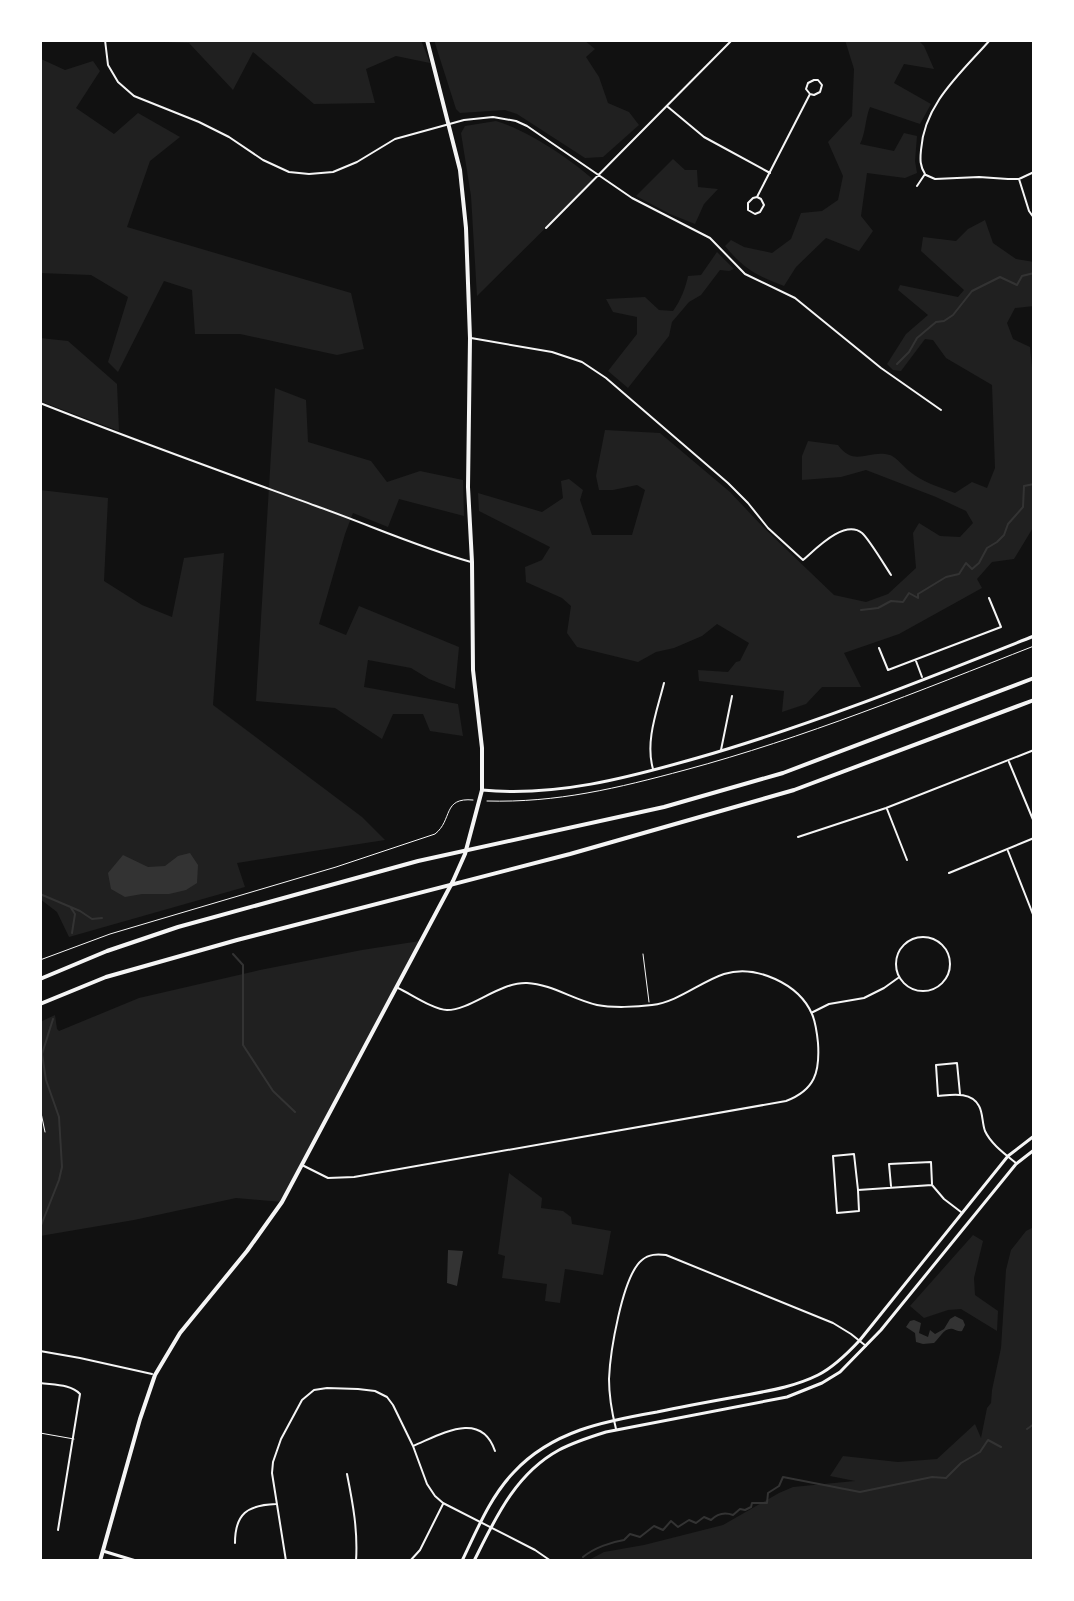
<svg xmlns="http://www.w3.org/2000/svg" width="1074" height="1601" font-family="'Fira Sans',sans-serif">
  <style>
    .green { fill: #202020 }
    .water { fill: #333 }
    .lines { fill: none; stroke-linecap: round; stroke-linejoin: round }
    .stream { stroke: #333; stroke-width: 2 }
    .path { stroke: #f5f5f5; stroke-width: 1 }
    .service { stroke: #f5f5f5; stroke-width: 1 }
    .minor { stroke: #f5f5f5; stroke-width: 2 }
    .tertiary { stroke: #f5f5f5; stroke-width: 3 }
    .primary { stroke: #f5f5f5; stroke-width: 4 }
    .motorway { stroke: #f5f5f5; stroke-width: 4 }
  </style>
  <rect width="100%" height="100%" fill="#111"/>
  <path class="green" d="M40 40 41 59 65 70 93 61 100 71 76 108 114 134 138 113 180 137 150 161 127 227 351 293 364 349 337 355 240 334H195L192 290 164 281 118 372 108 362 128 297 91 275 40 273Z
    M114 40H421L430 63 396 56 366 69 375 103 314 104 253 52 233 90 189 43Z
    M434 40H584L595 49 586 57 599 77 608 103 629 112 639 125 603 157 585 158 517 114 505 110 460 113 456 109Z
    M845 40H918L924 46 934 69 904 64 894 83 931 104 920 124 870 107C865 119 866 132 860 144L894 151 904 133 917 136 915 161 917 173 905 178 867 173 861 216 873 231 859 251 826 238 796 267 784 286C756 275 745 270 725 246L731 240 744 247 772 253 791 239 801 213 822 211 838 200 843 176 828 142 852 116 854 69Z
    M496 121C527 130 569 158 594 180L477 296 471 196 461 133 465 126Z
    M673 159 685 170H697L698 187 718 189 704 204 695 224 670 214 636 196Z
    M985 220 993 243 1016 259 1034 262V306L1015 308 1007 323 1013 339 1030 347 1034 387V526L1014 559 992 562 977 579 982 588 899 634 844 653 861 687H822L806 704 782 712 784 691 699 681 698 670 728 672 736 662 740 661 749 643 717 624 702 636 674 648 656 652 638 662 577 647 567 633 571 606 562 598 526 582 525 567 542 560 550 547 479 511 478 493 542 512 563 498 561 481 569 479 583 490 580 500 592 535H632L645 490 637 485 613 490H599L596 476 605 430 660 433 730 492 763 527 834 595 866 602 888 594 916 568 913 533 919 523 940 536 960 537 973 523 966 511 936 497 866 470 841 477 802 480V456L808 441 838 445C855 468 868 449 890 455 897 458 903 466 909 471 922 482 939 487 955 493L972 482 987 488 995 468 992 385 946 358 933 340 925 339 901 371 893 370 887 364 906 334 928 315 898 290 900 285 958 297 964 290 921 251 923 237 956 241 968 229Z
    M717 252 734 269 729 271 720 270 701 295 689 302 672 322 669 336 628 388 608 371 637 334V317L613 312 606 299 645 297 659 310 673 311C680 302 686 287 688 276L701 275Z
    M40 338 68 341 117 384 119 431 40 401Z
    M275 388 306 400 308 442 371 461 387 482 420 471 463 480 464 516 399 499 388 527 353 513 345 534 319 624 346 635 359 606 459 647 455 689 429 679 411 668 368 660 364 687 458 704 463 736 430 731 423 714H393L382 739 335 708 256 701Z
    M40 490 108 498 104 581 142 605 172 617 184 558 224 553 213 705 362 817 385 840 237 863 245 887 69 937 57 912 40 899Z
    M420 941 282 1202 236 1198 134 1220 40 1236V1022L55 1015 57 1029 59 1031 139 998 260 970 362 950Z
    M509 1173 542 1198 541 1208 563 1211 571 1217 572 1224 611 1231 603 1275 565 1269 560 1303 545 1301 547 1284 502 1278 505 1256 498 1254Z
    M1034 1227V1561H587L604 1552 644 1545 723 1525 779 1493 793 1487 855 1481 830 1476 843 1456 898 1462 937 1459 975 1424 981 1438 987 1408 991 1403 992 1390 1001 1348 1006 1270 1011 1250 1026 1231Z
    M973 1235 983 1241 974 1278 975 1295 998 1311 997 1331 961 1309 948 1310 924 1318 910 1306Z"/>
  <path class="water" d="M190 853 198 865 197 883 186 890 169 894H142L125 897 111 889 108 873 123 855 148 867 165 866 178 856Z
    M448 1250 463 1251 457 1286 447 1283Z
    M955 1316 963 1320 965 1325 962 1331C959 1332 956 1330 953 1329 944 1327 940 1338 934 1343L923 1344 916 1342 915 1333 906 1327 910 1321 914 1320 921 1323 919 1333 928 1337 930 1330 935 1334 944 1329 950 1319Z"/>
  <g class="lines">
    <path class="stream" d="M897 364 909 352 917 338 936 322 944 321 953 315 972 291 1000 277 1017 285 1022 276 1034 273
      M861 610 878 608 891 601 903 602 909 593 918 598V594L946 577 959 574 966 563 972 569 979 563 987 548 997 542 1004 535 1008 524 1023 507 1024 486 1034 484
      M40 894 80 911 92 919 102 918
      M71 908 75 914 72 933
      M233 954 243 965V1045L273 1091 295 1112
      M40 1228 59 1180 62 1167 59 1117 46 1080 42 1054 53 1019
      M1027 1429 1034 1424
      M583 1557C594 1548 611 1542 624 1540L630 1534 640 1537 654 1526 663 1530 671 1521 678 1527 689 1520 696 1523 704 1517 711 1520C718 1513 725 1512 733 1515L740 1509 745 1510 751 1507 752 1503H767L768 1493 779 1486 783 1477 860 1492 932 1477 946 1478 961 1463 980 1452 988 1440 1001 1447"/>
    <path class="path" d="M487 801C557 803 618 788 685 770 804 738 919 691 1034 646
      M40 960 110 934 336 867 435 834C453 820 442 797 473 800
      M40 1108 45 1132"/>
    <path class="service" d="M643 954 649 1002
      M40 1433 74 1439"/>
    <path class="minor" d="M105 40 108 65 118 82 134 96 199 122 229 137 263 160 289 172 309 174 333 172 357 162 395 139 464 120 493 117 516 121 527 126 632 198 710 238 745 274 795 298 881 368 941 410
      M668 107 704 137 770 173
      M926 175 935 179 979 177 1008 179H1019L1034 172
      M1019 179 1029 211 1034 218
      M917 186 925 174C920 166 920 160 921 150 924 104 961 73 990 40
      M757 197 761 199 764 205 760 212 755 214 748 210V203L753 198 757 197 810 94 814 95 820 92 822 85 818 80H814L808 83 806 89 810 94
      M546 228 732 40
      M471 338 552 352 582 362 606 378 728 483 748 503 768 528 803 560C816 549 844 519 862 533 869 539 885 566 891 575
      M40 403C131 439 223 472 316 506 367 524 418 547 471 562
      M879 648 888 670 1001 627 989 598
      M916 661 922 677
      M721 750 732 696
      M1009 762 1034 822
      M653 769C645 741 657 711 664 683
      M887 809 907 860
      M798 837 886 808 1034 750
      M1008 851 1034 917
      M949 873 1034 838
      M896 964a27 27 0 1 1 54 0a27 27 0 1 1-54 0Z
      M813 1012 829 1004 864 998 884 988 898 978
      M960 1094 957 1063 936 1065 938 1096C951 1095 971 1091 979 1106 983 1113 982 1123 985 1131 991 1144 1005 1154 1016 1163
      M302 1165 328 1178 354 1177 786 1101C815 1090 820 1072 818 1043 817 1033 816 1023 812 1014 799 984 756 964 724 974 700 982 678 1002 652 1005 637 1007 612 1008 597 1005 574 1000 551 984 527 983 499 982 471 1010 447 1010 434 1010 411 994 398 988
      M891 1186 889 1164 931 1162 932 1184
      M858 1190 859 1211 837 1213 833 1156 854 1154 858 1190 932 1185 944 1199 961 1212
      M40 1351 80 1358 152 1374
      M40 1383C53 1385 71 1384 80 1394L58 1530
      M616 1429C612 1413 609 1396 609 1379 610 1354 622 1276 642 1260 649 1254 657 1254 666 1255L833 1323 851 1334 866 1346
      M413 1446C440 1435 481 1409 495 1451
      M347 1474C353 1504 358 1531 356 1561
      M235 1543C235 1514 247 1505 276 1504
      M286 1561 272 1473 273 1462 281 1439 302 1400 314 1390 327 1388 358 1389 375 1391 387 1397 393 1405 413 1446 427 1484 435 1496 443 1503 535 1550 551 1561
      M410 1561 420 1550 443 1504"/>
    <path class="tertiary" d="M482 790C556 797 627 778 697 758 812 725 923 680 1034 636
      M103 1551 136 1561
      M462 1561C477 1530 490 1497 514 1472 552 1431 605 1421 657 1412 685 1406 713 1401 741 1396 767 1391 794 1387 818 1375 834 1367 847 1354 860 1340L1008 1156 1034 1136
      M474 1561C495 1519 515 1474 559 1450 574 1442 590 1437 606 1432L787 1397 822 1383 840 1372 881 1330 1016 1164 1034 1150"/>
    <path class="primary" d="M100 1561 140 1419 155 1375 180 1333 247 1251 282 1202 453 881 465 854 482 790V748L473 670 472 562 468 487 470 338 466 228 460 170 427 40"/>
    <path class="motorway" d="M40 979 107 951 178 927 418 861 664 807 783 773 1034 678
      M40 1004 106 977 237 940 570 854 794 790 1034 700"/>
  </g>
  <rect width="1074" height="1601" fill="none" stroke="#ffffff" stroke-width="84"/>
</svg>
